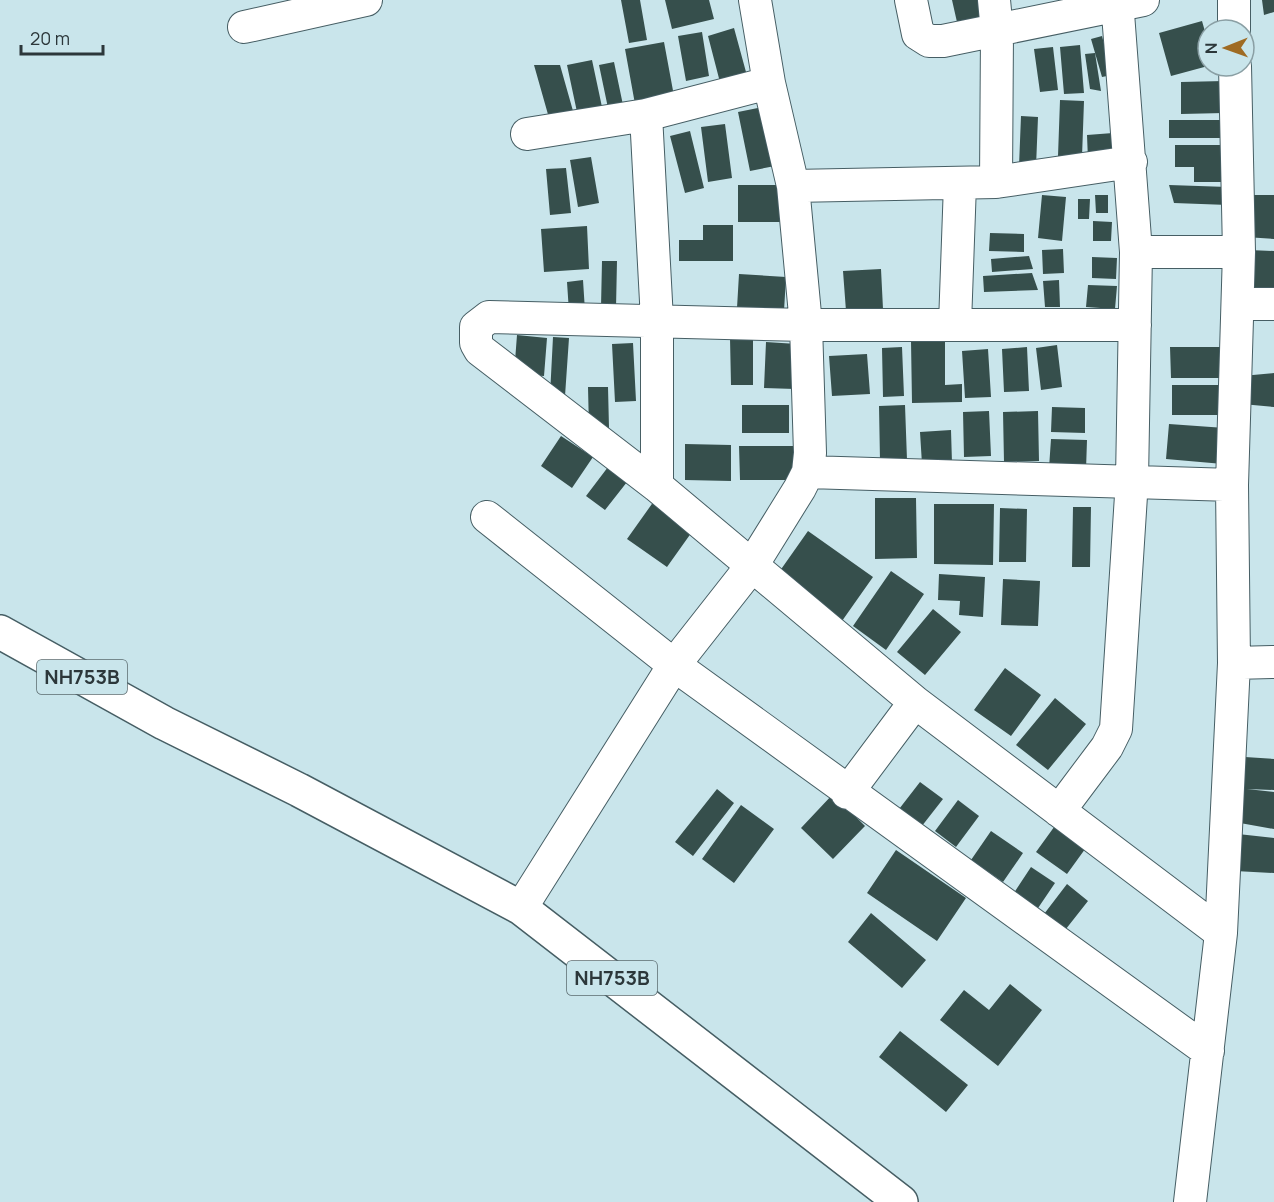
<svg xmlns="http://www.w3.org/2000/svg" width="1274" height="1202" font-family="Manrope,sans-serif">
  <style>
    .building { fill: #364f4c }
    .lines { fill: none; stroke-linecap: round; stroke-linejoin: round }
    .minor-casing { stroke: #465e64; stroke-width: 34 }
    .highway-casing { stroke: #465e64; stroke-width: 36 }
    .minor { stroke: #fff; stroke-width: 32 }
    .highway { stroke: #fff; stroke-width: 33 }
    .labels { text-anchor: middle; stroke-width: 6; stroke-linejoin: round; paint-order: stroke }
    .shield { fill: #c9e5eb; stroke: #5b6b6f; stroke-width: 1.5 }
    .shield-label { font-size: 20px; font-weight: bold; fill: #2c373a }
  </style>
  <rect width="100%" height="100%" fill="#c9e5eb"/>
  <path class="building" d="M621 0H640L647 40 629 43Z
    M665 0H709L714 19 672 29Z
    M952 0H985L990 24 959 31Z
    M1262 0H1274V12L1264 15Z
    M1202 21 1208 42V66L1171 76 1159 33Z
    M734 28 749 83 722 90 708 36Z
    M702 32 709 76 686 81 678 36Z
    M1102 36 1112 75 1102 77 1091 39Z
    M664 42 674 96 635 104 625 49Z
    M1080 45 1084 93 1064 94 1060 47Z
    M1053 47 1058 90 1040 92 1034 49Z
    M1095 53 1101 91 1090 89 1085 54Z
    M592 60 602 107 577 112 567 65Z
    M614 62 623 105 608 108 599 65Z
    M534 65H560L575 118 551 125Z
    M1224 81V113L1181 114V82Z
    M1060 100 1084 101 1082 157 1058 156Z
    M768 106 780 165 750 171 738 112Z
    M1021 116 1038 117 1036 167 1019 166Z
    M1169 120H1227L1228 138H1169Z
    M725 124 732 178 708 182 701 127Z
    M690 131 704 188 685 193 670 136Z
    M1113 133V158L1088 160 1087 135Z
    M1175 145H1226V182H1194V167H1175Z
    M591 157 599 203 578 207 570 160Z
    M566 168 571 213 550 215 546 169Z
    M738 185H788L787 222H738Z
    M1169 185 1228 187V205L1174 203Z
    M1042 195 1066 197 1062 241 1038 238Z
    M1095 195H1108V213H1096Z
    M1244 195H1274V239L1245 237Z
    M1078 199H1090L1089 219H1078Z
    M1093 221 1112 222 1111 241H1093Z
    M703 225H733V261H679V240H703Z
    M587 226 589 269 544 272 541 229Z
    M990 233 1024 234V252L989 251Z
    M1063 249 1064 273 1043 274 1042 250Z
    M1249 250 1274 251V288H1249Z
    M1029 256 1033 269 992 272 991 259Z
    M1092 257 1117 258 1116 279 1092 278Z
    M602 261H617L616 308 601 307Z
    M881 269 883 309 846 311 843 271Z
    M1032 273 1038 290 984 292 983 276Z
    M739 274 786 277 784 311 737 308Z
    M583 280 585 311 569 312 567 282Z
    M1059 280 1060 307H1045L1043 281Z
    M1088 285 1117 286 1115 309 1086 307Z
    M517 335 547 338 544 376 514 374Z
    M553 337 569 338 565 396 550 395Z
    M730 338H753V385H731Z
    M945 340V385L962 384V402L912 403 911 341Z
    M766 342 797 344 795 389 764 388Z
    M633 343 636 401 615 402 612 344Z
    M1057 345 1062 387 1041 390 1036 348Z
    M902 347 904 396 883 397 882 348Z
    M1027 347 1029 391 1004 392 1002 349Z
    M1170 347H1227V378H1171Z
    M988 349 991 397 965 398 962 351Z
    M867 354 870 394 832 396 829 356Z
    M1274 373V407L1242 404V376Z
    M1172 385H1224V415H1172Z
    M588 387H608L609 428 589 429Z
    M742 405H789V433H742Z
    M905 405 907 460 880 461 879 406Z
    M1052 407 1085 408V433L1051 432Z
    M989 411 991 456 964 457 963 412Z
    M1038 411 1039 461 1004 462 1003 412Z
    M1169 424 1225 428 1223 464 1166 459Z
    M951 430 952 463 922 464 920 432Z
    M561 436 593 457 572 488 541 466Z
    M1051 439 1087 440 1086 470 1049 468Z
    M685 444 731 445V481L685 480Z
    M739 446H794V480H740Z
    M608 467 627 482 605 510 586 496Z
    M875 498H916L917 558 875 559Z
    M654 501 694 529 667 567 627 539Z
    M934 504H994L993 565 934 564Z
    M1073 507H1091L1090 567H1072Z
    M1000 508 1027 509 1026 562H999Z
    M808 531 873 577 842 621 777 575Z
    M891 571 924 594 886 650 853 626Z
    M939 574 985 577 983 617 959 615 960 601 938 600Z
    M1003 579 1040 581 1038 626 1001 625Z
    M933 609 961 632 925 675 897 652Z
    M1005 668 1041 695 1011 736 974 710Z
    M1055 698 1086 724 1048 770 1016 745Z
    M1245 757 1274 759V790L1247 789 1274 792V829L1240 823Z
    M920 782 943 799 918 831 896 813Z
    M717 789 734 803 693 856 675 842Z
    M833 794 865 826 833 859 801 828Z
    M958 800 979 816 956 847 935 831Z
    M741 805 774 829 734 883 702 859Z
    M1057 823 1088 845 1067 874 1036 852Z
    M991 831 1023 853 1003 882 971 860Z
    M1238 834 1274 838V873L1235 871Z
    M896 850 966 898 937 941 867 893Z
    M1031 867 1055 883 1034 914 1010 899Z
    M1067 884 1088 901 1062 934 1041 918Z
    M871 913 926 960 902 988 848 942Z
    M1010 984 1042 1010 998 1066 940 1020 964 990 989 1010Z
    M900 1031 968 1085 946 1112 879 1057Z"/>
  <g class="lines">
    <g class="minor-casing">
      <path id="minor" d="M911 0 918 34 929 41H943L1143 0
        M994 0 997 32 996 182
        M1234 0V30
        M244 27 366 0
        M646 115 657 320V486
        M527 134 646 115 769 83
        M793 186 996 182 1131 162
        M1136 252H1239
        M1238 304H1274
        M955 324 960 184
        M1135 325H806L489 317 476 327V343L480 350 657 486 915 702 1221 933
        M808 472 1232 485
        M487 517 674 665 1208 1051
        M1234 663 1274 662
        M847 793 915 702
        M1059 811 1107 747 1116 729 1132 480 1136 252 1117 0
        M521 908 674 665 751 567 800 488 808 472 810 453 806 325 793 186 769 83 755 0
        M1190 1202 1221 933 1234 663 1232 485 1239 252 1235 66"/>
    </g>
    <g class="highway-casing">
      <path id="highway" d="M0 632 164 723 299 790 521 908 901 1202"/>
    </g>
    <use href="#minor" class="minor"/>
    <use href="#highway" class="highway"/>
  </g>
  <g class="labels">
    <g class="shield">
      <rect x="37" y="660" width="90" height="34" rx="4.5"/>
      <rect x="567" y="961" width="90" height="34" rx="4.5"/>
    </g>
    <g class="shield-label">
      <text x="82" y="684">NH753B</text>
      <text x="612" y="985">NH753B</text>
    </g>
  </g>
  <g transform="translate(1226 48) rotate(269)"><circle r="28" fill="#c9e5eb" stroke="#8a9fa4" stroke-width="1.5"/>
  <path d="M0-4.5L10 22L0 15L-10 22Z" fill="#9f6b23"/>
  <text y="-9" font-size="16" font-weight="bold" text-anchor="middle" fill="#2c373a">N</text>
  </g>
  <path d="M21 45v9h82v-9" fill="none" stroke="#2c373a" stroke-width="3"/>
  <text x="30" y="45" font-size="18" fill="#2c373a" stroke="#c9e5eb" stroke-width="4.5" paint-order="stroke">20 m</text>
</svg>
